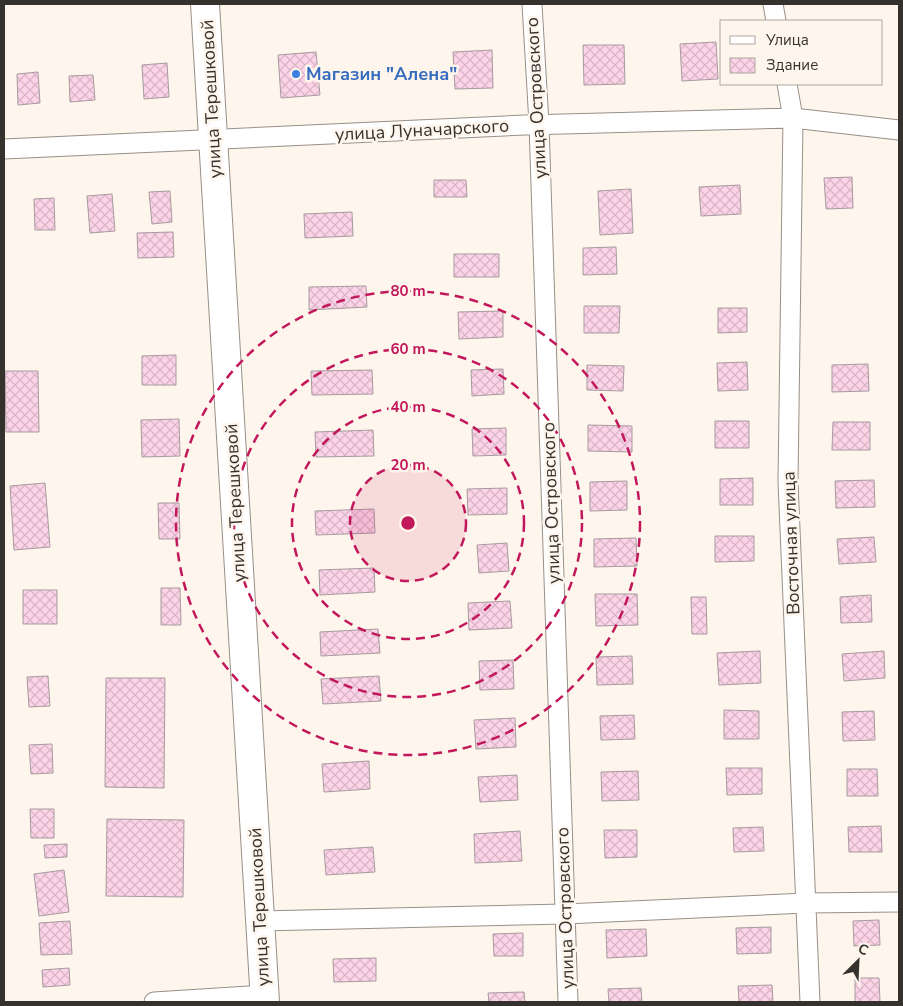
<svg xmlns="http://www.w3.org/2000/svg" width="903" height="1006" font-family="'Nunito Sans',sans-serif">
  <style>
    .building { fill: url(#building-cross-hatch); stroke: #a69ba0 }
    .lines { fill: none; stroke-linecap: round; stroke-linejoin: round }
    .minor-casing { stroke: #989088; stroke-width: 21 }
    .primary-casing { stroke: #989088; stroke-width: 30 }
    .minor { stroke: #fff; stroke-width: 19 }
    .primary { stroke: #fff; stroke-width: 28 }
    .ring { fill: none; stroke: #c2185b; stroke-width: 2.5; stroke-dasharray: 9 6 }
    .shop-dot { fill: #3f7fe0; stroke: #fef5ec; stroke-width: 2 }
    .labels { text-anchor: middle; stroke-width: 5; stroke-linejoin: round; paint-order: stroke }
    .shop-label { font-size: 18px; font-weight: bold; fill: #366cbe; stroke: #fef5ec; text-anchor: start }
    .street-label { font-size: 18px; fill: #35322e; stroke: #fef5ec }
    .centre { fill: #c2185b; stroke: #fef5ec; stroke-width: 2.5 }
    .ring-label { font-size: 15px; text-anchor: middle; font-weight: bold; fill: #c2185b; stroke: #fef5ec; stroke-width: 5; stroke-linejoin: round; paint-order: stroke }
  </style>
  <defs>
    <pattern id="building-cross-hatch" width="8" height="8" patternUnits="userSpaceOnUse" patternTransform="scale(1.25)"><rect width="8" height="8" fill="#fcd3e7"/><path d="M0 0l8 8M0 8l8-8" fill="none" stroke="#d9b6c6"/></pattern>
  </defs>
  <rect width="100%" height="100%" fill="#fef5ec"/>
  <path class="building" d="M716 42 718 79 682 81 680 44Z
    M583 45H624L625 84 584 85Z
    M492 50 493 88 455 89 453 52Z
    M316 52 320 95 281 98 278 55Z
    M167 63 169 97 144 99 142 65Z
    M38 72 40 103 18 105 17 74Z
    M93 75 95 100 70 102 69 76Z
    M852 177 853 208 826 209 824 178Z
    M434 180H466L467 197H434Z
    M740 185 741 214 701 216 699 187Z
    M631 189 633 233 600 235 598 191Z
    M170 191 172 222 152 224 149 192Z
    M112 194 115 231 90 233 87 196Z
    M54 198 55 230H35L34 199Z
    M352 212 353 236 305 238 304 214Z
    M173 232 174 257 138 258 137 233Z
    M616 247 617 274 583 275V248Z
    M454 254H499V277H454Z
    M366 286 367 307 309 310V287Z
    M584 306H620L619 333H584Z
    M718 308H747V332L718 333Z
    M503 311V337L459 339 458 312Z
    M176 355V385H142V356Z
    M747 362 748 390 718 391 717 363Z
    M868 364 869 391 832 392V365Z
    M587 365 624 366 623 391 587 390Z
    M503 369 504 394 472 396 471 370Z
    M372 370 373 394 312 395 311 371Z
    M5 371H38L39 432H6Z
    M179 419 180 456 142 457 141 420Z
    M715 421H749V448H715Z
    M833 422H870V450H832Z
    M588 425 632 426V452L588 451Z
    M506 428V455L473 456 472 429Z
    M373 430 374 456 316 457 315 432Z
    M753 478V505H720V479Z
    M874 480 875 507 836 508 835 481Z
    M627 481V510L590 511V482Z
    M45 483 50 547 14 550 10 486Z
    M507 488V514L468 515 467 489Z
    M158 503H179L180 539H159Z
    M374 509 375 533 316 535 315 511Z
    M715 536H754V561L715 562Z
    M874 537 876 562 839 564 837 539Z
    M636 538 637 566 594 567V539Z
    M507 543 509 571 479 573 477 545Z
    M374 568 375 592 320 595 319 570Z
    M161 588H180L181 625H161Z
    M23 590H57V624H23Z
    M595 594H637L638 625 596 626Z
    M871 595 872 622 841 623 840 597Z
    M691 597H706L707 634H692Z
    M510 601 512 628 469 630 468 603Z
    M378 629 380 653 321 656 320 632Z
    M760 651 761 683 719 685 717 653Z
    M884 651 885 678 844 681 842 654Z
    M632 656 633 684 597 685 596 657Z
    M513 660 514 689 480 690 479 661Z
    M48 676 50 706 29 707 27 677Z
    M379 676 381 701 323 704 321 679Z
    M106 678H165L164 788 105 787Z
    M724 710 759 711V739H724Z
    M874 711 875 740 843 741 842 712Z
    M634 715 635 739 601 740 600 716Z
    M515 718 516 747 476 749 474 720Z
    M52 744 53 773 31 774 29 745Z
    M369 761 370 789 324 792 322 764Z
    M726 768H762V794L727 795Z
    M847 769H877L878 796H847Z
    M638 771 639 800 602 801 601 772Z
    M517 775 518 800 480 802 478 777Z
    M30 809H54V838H31Z
    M107 819 184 820 183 897 106 896Z
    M881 826 882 852H849L848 827Z
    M763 827 764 851 734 852 733 828Z
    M604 830H637V857L605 858Z
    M520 831 522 861 475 863 474 834Z
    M67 844V857L45 858 44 845Z
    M373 847 375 872 326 875 324 850Z
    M64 870 69 912 39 916 34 874Z
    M879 920 880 945 854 946 853 921Z
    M70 921 72 954 41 955 39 923Z
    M771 927V953L737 954 736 928Z
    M646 929 647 956 607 958 606 930Z
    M523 933V956H494L493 934Z
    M376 958V981L334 982 333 959Z
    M69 968 70 985 43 987 42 970Z
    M855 978H879L880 1002H855Z
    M772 985 773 1002H739L738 986Z
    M641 988 642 1002H609L608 989Z
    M524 992 525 1002H489L488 993Z"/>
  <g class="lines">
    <g class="minor-casing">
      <path id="minor" d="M532 4 539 124 568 1002
        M773 4 776 21
        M787 84 793 118 788 482 810 1002
        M4 149 525 125 793 118 899 130
        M260 921 565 914 806 903 899 902
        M154 1002 264 995"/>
    </g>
    <g class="primary-casing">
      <path id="primary" d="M205 4 265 1002"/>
    </g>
    <use href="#minor" class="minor"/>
    <use href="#primary" class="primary"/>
  </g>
  <circle cx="408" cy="523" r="58" fill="#c2185b" fill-opacity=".12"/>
  <g class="ring">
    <circle cx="408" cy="523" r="58"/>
    <circle cx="408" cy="523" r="116"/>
    <circle cx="408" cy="523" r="174"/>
    <circle cx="408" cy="523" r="232"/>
  </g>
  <circle class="shop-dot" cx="296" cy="74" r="5"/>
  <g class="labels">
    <g class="shop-label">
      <text x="306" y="80">Магазин "Алена"</text>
    </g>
    <g class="street-label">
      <text transform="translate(536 98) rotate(-93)" y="6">улица Островского</text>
      <text transform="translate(211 99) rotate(-93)" y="6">улица Терешковой</text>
      <text transform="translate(422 130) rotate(-3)" y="6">улица Луначарского</text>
      <text transform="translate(235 503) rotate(-93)" y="6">улица Терешковой</text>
      <text transform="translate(551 503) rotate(-92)" y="6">улица Островского</text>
      <text transform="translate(791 543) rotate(-92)" y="6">Восточная улица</text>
      <text transform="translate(259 907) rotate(-93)" y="6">улица Терешковой</text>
      <text transform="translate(565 908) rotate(-92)" y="6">улица Островского</text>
    </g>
  </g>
  <circle cx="408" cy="523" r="8" class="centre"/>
  <g class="ring-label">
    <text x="408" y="296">80 m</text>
    <text x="408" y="354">60 m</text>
    <text x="408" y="412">40 m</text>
    <text x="408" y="470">20 m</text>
  </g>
  <rect width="903" height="1006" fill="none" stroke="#35322e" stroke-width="10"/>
  <rect x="720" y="20" width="162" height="65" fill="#fef5ec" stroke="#aea7a0"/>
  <rect x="730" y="36" width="25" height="8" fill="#ffffff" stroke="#aea7a0"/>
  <text x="766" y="45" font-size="15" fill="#35322e">Улица</text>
  <rect x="730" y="58" width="25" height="15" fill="url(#building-cross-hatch)" stroke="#aea7a0"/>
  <text x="766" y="70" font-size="15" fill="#35322e">Здание</text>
  <g transform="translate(858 961) rotate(24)" stroke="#fef5ec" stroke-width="4" paint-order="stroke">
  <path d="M0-4L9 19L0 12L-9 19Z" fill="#35322e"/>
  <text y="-8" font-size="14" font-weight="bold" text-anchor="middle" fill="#35322e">С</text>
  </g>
</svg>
